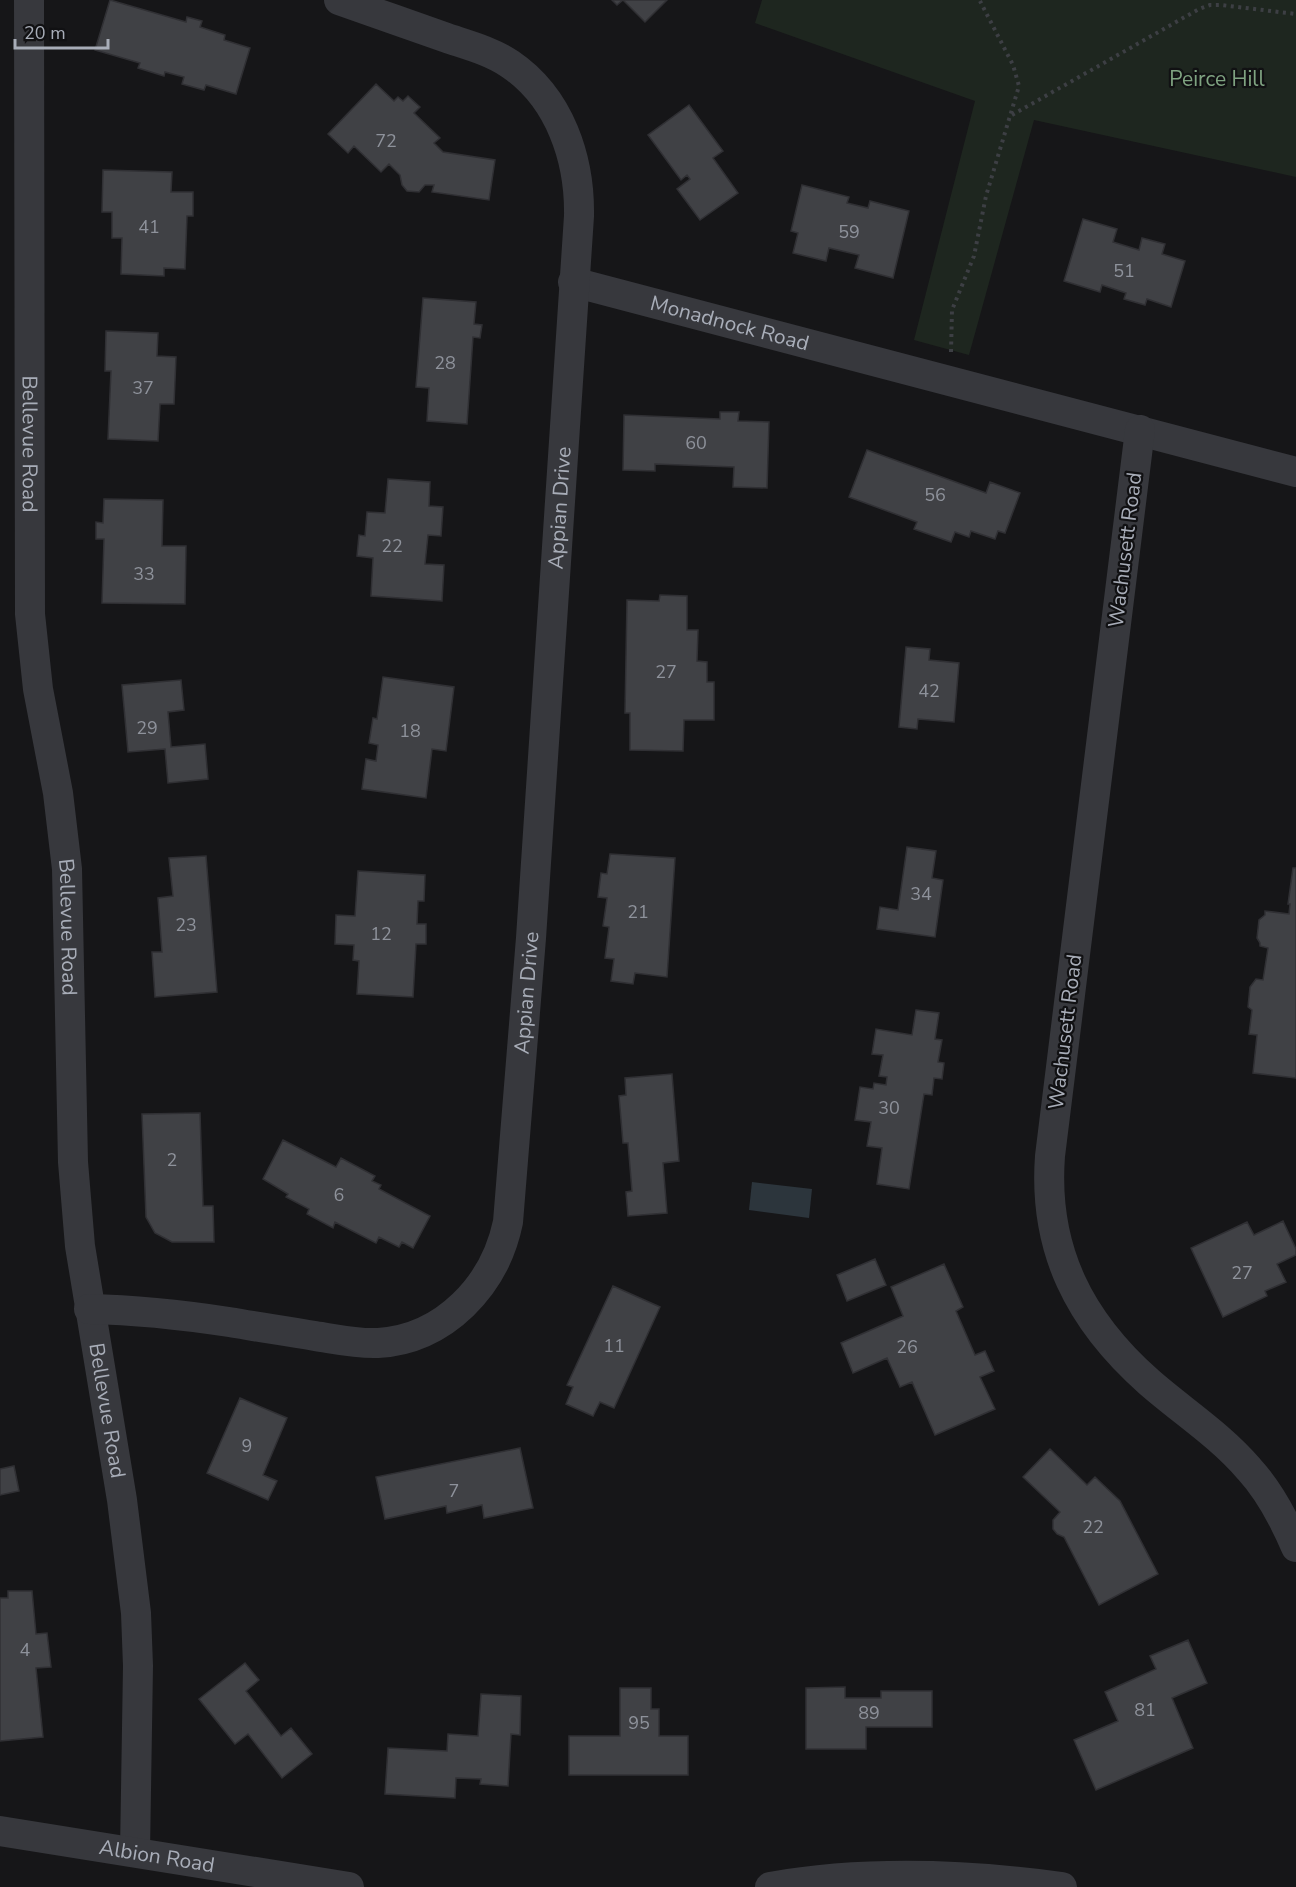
<svg xmlns="http://www.w3.org/2000/svg" width="1296" height="1887" font-family="'Nunito Sans',sans-serif">
  <style>
    .green { fill: #1e261f }
    .water { fill: #2c353c }
    .building { fill: #404145; stroke: #303034; stroke-width: 1.5 }
    .lines { fill: none; stroke-linecap: round; stroke-linejoin: round }
    .path { stroke: #3d3f44; stroke-width: 4; stroke-dasharray: 3 4.5; stroke-linecap: butt }
    .minor { stroke: #37383d; stroke-width: 30 }
    .labels { text-anchor: middle; stroke-width: 4.5; stroke-linejoin: round; paint-order: stroke }
    .number-label { font-size: 18px; fill: #8e929b }
    .park-label { font-size: 21px; fill: #7fa381; stroke: #111113 }
    .street-label { font-size: 21px; fill: #a8adb8; stroke: #111113 }
  </style>
  <rect width="100%" height="100%" fill="#161618"/>
  <path class="green" d="M762 0H1296V177L1034 120 969 355 914 340 975 101 755 23Z"/>
  <path class="water" d="M752 1182 812 1189 809 1218 749 1210Z"/>
  <path class="building" d="M110 0 186 22 187 17 202 21 200 27 225 35 224 40 250 48 236 94 206 85 204 90 182 84 184 77 165 72 164 76 138 68 140 63 95 50Z
    M612 0H667L645 22 623 0 617 5Z
    M376 84 394 101 398 97 403 101 408 96 420 107 414 113 440 138 434 143 443 152 495 160 489 200 432 192 434 185H425L419 192 407 191 402 185 400 175 389 164 381 172 354 146 348 153 328 134Z
    M689 105 723 151 713 158 738 193 700 220 677 189 690 179 687 175 681 180 648 135Z
    M103 170 172 172 171 192H193V216H187L185 269 164 268V276L121 274 122 238H112V212H102Z
    M802 185 849 197 847 203 868 208 870 201 909 211 893 278 855 268 859 255 829 248 826 261 793 253 798 233 791 231Z
    M1083 219 1117 229 1113 242 1139 250 1142 238 1165 244 1162 254 1185 261 1171 307 1147 299 1145 305 1124 299 1126 293 1102 285 1100 292 1064 281Z
    M423 298 476 302 474 324 482 325 480 338 473 337 467 424 427 421 429 388 416 387Z
    M106 331 158 333 157 356 176 357 174 404H160L158 441 108 439 111 371H105Z
    M720 412H739L738 421 769 422 767 488 733 487 734 467 655 464V471L623 470 624 415 720 419Z
    M867 450 986 493 990 482 1020 493 1005 533 998 531 995 539 971 531 969 537 955 532 951 542 914 529 917 522 849 497Z
    M388 479 430 482 429 506 443 507 441 536 428 535 425 564 444 565 442 601 371 596 373 558 357 556 359 535 365 536 367 512 385 513Z
    M104 499 163 500 162 546H186L185 604 102 603 104 539H96V522L103 523Z
    M660 595 687 596V630H698L697 661 707 662V682H714V720H684L683 751 630 750V713H625L627 600 659 601Z
    M906 647 930 649 929 660 959 663 954 722 918 719 917 729 899 727Z
    M383 677 454 687 446 751 432 749 426 798 362 789 366 759 376 761 378 745 369 743 373 718 377 719Z
    M181 680 184 710 168 712 171 747 205 744 208 779 168 783 165 749 128 752 122 685Z
    M907 847 936 851 932 878 943 880 935 937 877 929 880 907 898 910Z
    M610 854 675 858 667 977 635 973 633 984 611 981 614 959 605 958 609 927 603 926 607 898 598 897 601 873 607 874Z
    M206 856 217 992 155 997 152 952H162L158 898 173 896 169 858Z
    M1293 868H1296V1078L1253 1073 1257 1035 1249 1034 1252 1010 1248 1007 1250 987 1256 979 1263 980 1268 948 1260 946V943L1257 938 1259 920 1265 915V911L1289 914 1290 904H1288Z
    M358 871 425 875 424 901H418L417 924H426V944H416L413 997 357 994 359 961 353 960 354 945 335 944 336 915 355 916Z
    M916 1010 939 1013 935 1039 942 1040 938 1062 944 1063 942 1079 934 1078 932 1095 924 1094 909 1189 877 1184 882 1148 867 1146 871 1122 855 1120 860 1087 873 1089 874 1083 886 1085 887 1077 879 1076 883 1055 872 1054 876 1029 912 1035Z
    M672 1074 679 1161 663 1163 667 1213 628 1216 626 1192 632 1191 628 1143H623L619 1096 626 1095 625 1078Z
    M200 1113 203 1206H213L214 1242H172L155 1233 146 1217 142 1114Z
    M283 1140 336 1167 341 1158 375 1176 372 1181 381 1185 379 1189 430 1216 413 1248 402 1242 399 1247 379 1237 376 1243 335 1222 333 1228 307 1214 309 1209 286 1197 288 1194 263 1179Z
    M1283 1221 1296 1249V1255L1277 1264 1286 1282 1265 1291 1267 1296 1223 1317 1191 1248 1247 1222 1254 1235Z
    M875 1259 886 1285 847 1301 837 1275Z
    M944 1264 963 1307 956 1311 975 1355 985 1351 994 1371 980 1377 995 1409 935 1435 912 1382 900 1387 887 1358 853 1373 841 1343 903 1316 891 1287Z
    M613 1286 660 1307 614 1408 600 1402 593 1416 566 1404 573 1387 567 1385Z
    M240 1398 287 1418 263 1475 277 1481 268 1500 207 1473Z
    M520 1448 533 1508 484 1518 482 1505 447 1513 446 1506 385 1519 376 1477Z
    M1050 1449 1087 1485 1095 1477 1120 1501 1158 1574 1099 1605 1064 1537 1057 1534 1053 1529V1520L1060 1512 1023 1477Z
    M14 1466 19 1491 0 1495V1469Z
    M8 1591H32L36 1634 47 1633 51 1667 36 1668 43 1737 0 1741V1598H8Z
    M1188 1640 1207 1683 1172 1698 1193 1748 1096 1790 1074 1740 1118 1721 1105 1692 1156 1669 1150 1656Z
    M245 1663 259 1680 246 1691 281 1736 291 1728 312 1754 282 1778 248 1734 235 1744 199 1699Z
    M845 1687V1698H881V1691H932V1727H866V1749H806V1688Z
    M620 1688H651V1709H659V1736H688V1775H569V1736H620Z
    M481 1694 521 1696 520 1735 511 1734 508 1786 480 1784 481 1779 456 1778 455 1798 385 1794 388 1748 447 1751 448 1734 478 1736Z"/>
  <g class="lines">
    <path class="path" d="M1012 115 1199 9 1210 5H1221L1296 14
      M951 352 952 310 974 256 986 196 1019 86 1013 65 980 1"/>
    <g class="minor">
      <path id="s1" d="M29 0 30 614 38 689 58 793 67 869 73 1162 80 1246 122 1500 136 1613 138 1666 135 1852"/>
      <path id="s2" d="M573 282 1296 472"/>
      <path d="M1140 430 1050 1156C1043 1250 1080 1321 1149 1382 1182 1411 1220 1435 1249 1469 1270 1492 1284 1519 1296 1547"/>
      <path id="s3" d="M89 1309C136 1310 183 1315 229 1322 258 1327 286 1331 315 1336 335 1339 357 1344 378 1343 445 1339 495 1285 508 1222L531 938 579 216C580 159 560 98 510 64 491 51 468 45 447 38 411 25 375 13 339 0"/>
      <path id="s4" d="M0 1831 349 1887"/>
      <path d="M770 1887C866 1870 965 1874 1062 1887"/>
    </g>
  </g>
  <g class="labels">
    <g class="number-label">
      <text x="386" y="147">72</text>
      <text x="149" y="233">41</text>
      <text x="849" y="238">59</text>
      <text x="1124" y="277">51</text>
      <text x="445" y="369">28</text>
      <text x="143" y="394">37</text>
      <text x="696" y="449">60</text>
      <text x="935" y="501">56</text>
      <text x="392" y="552">22</text>
      <text x="144" y="580">33</text>
      <text x="666" y="678">27</text>
      <text x="929" y="697">42</text>
      <text x="147" y="734">29</text>
      <text x="410" y="737">18</text>
      <text x="921" y="900">34</text>
      <text x="638" y="918">21</text>
      <text x="186" y="931">23</text>
      <text x="381" y="940">12</text>
      <text x="889" y="1114">30</text>
      <text x="172" y="1166">2</text>
      <text x="339" y="1201">6</text>
      <text x="1242" y="1279">27</text>
      <text x="614" y="1352">11</text>
      <text x="907" y="1353">26</text>
      <text x="247" y="1452">9</text>
      <text x="454" y="1497">7</text>
      <text x="1093" y="1533">22</text>
      <text x="25" y="1656">4</text>
      <text x="1145" y="1716">81</text>
      <text x="869" y="1719">89</text>
      <text x="639" y="1729">95</text>
    </g>
    <g class="park-label">
      <text x="1217" y="86">Peirce Hill</text>
    </g>
    <g class="street-label">
      <text dy="7" stroke="none"><textPath href="#s2" startOffset="162">Monadnock Road</textPath></text>
      <text dy="7" stroke="none"><textPath href="#s1" startOffset="444">Bellevue Road</textPath></text>
      <text dy="7" stroke="none"><textPath href="#s3" startOffset="1198">Appian Drive</textPath></text>
      <text transform="translate(1125 550) rotate(-83)" y="7">Wachusett Road</text>
      <text dy="7" stroke="none"><textPath href="#s1" startOffset="930">Bellevue Road</textPath></text>
      <text dy="7" stroke="none"><textPath href="#s3" startOffset="712">Appian Drive</textPath></text>
      <text transform="translate(1065 1032) rotate(-83)" y="7">Wachusett Road</text>
      <text dy="7" stroke="none"><textPath href="#s1" startOffset="1416">Bellevue Road</textPath></text>
      <text dy="7" stroke="none"><textPath href="#s4" startOffset="159">Albion Road</textPath></text>
    </g>
  </g>
  <path d="M15 39v9h93v-9" fill="none" stroke="#a8adb8" stroke-width="3"/>
  <text x="24" y="39" font-size="18" fill="#a8adb8" stroke="#111113" stroke-width="4.5" paint-order="stroke">20 m</text>
</svg>
